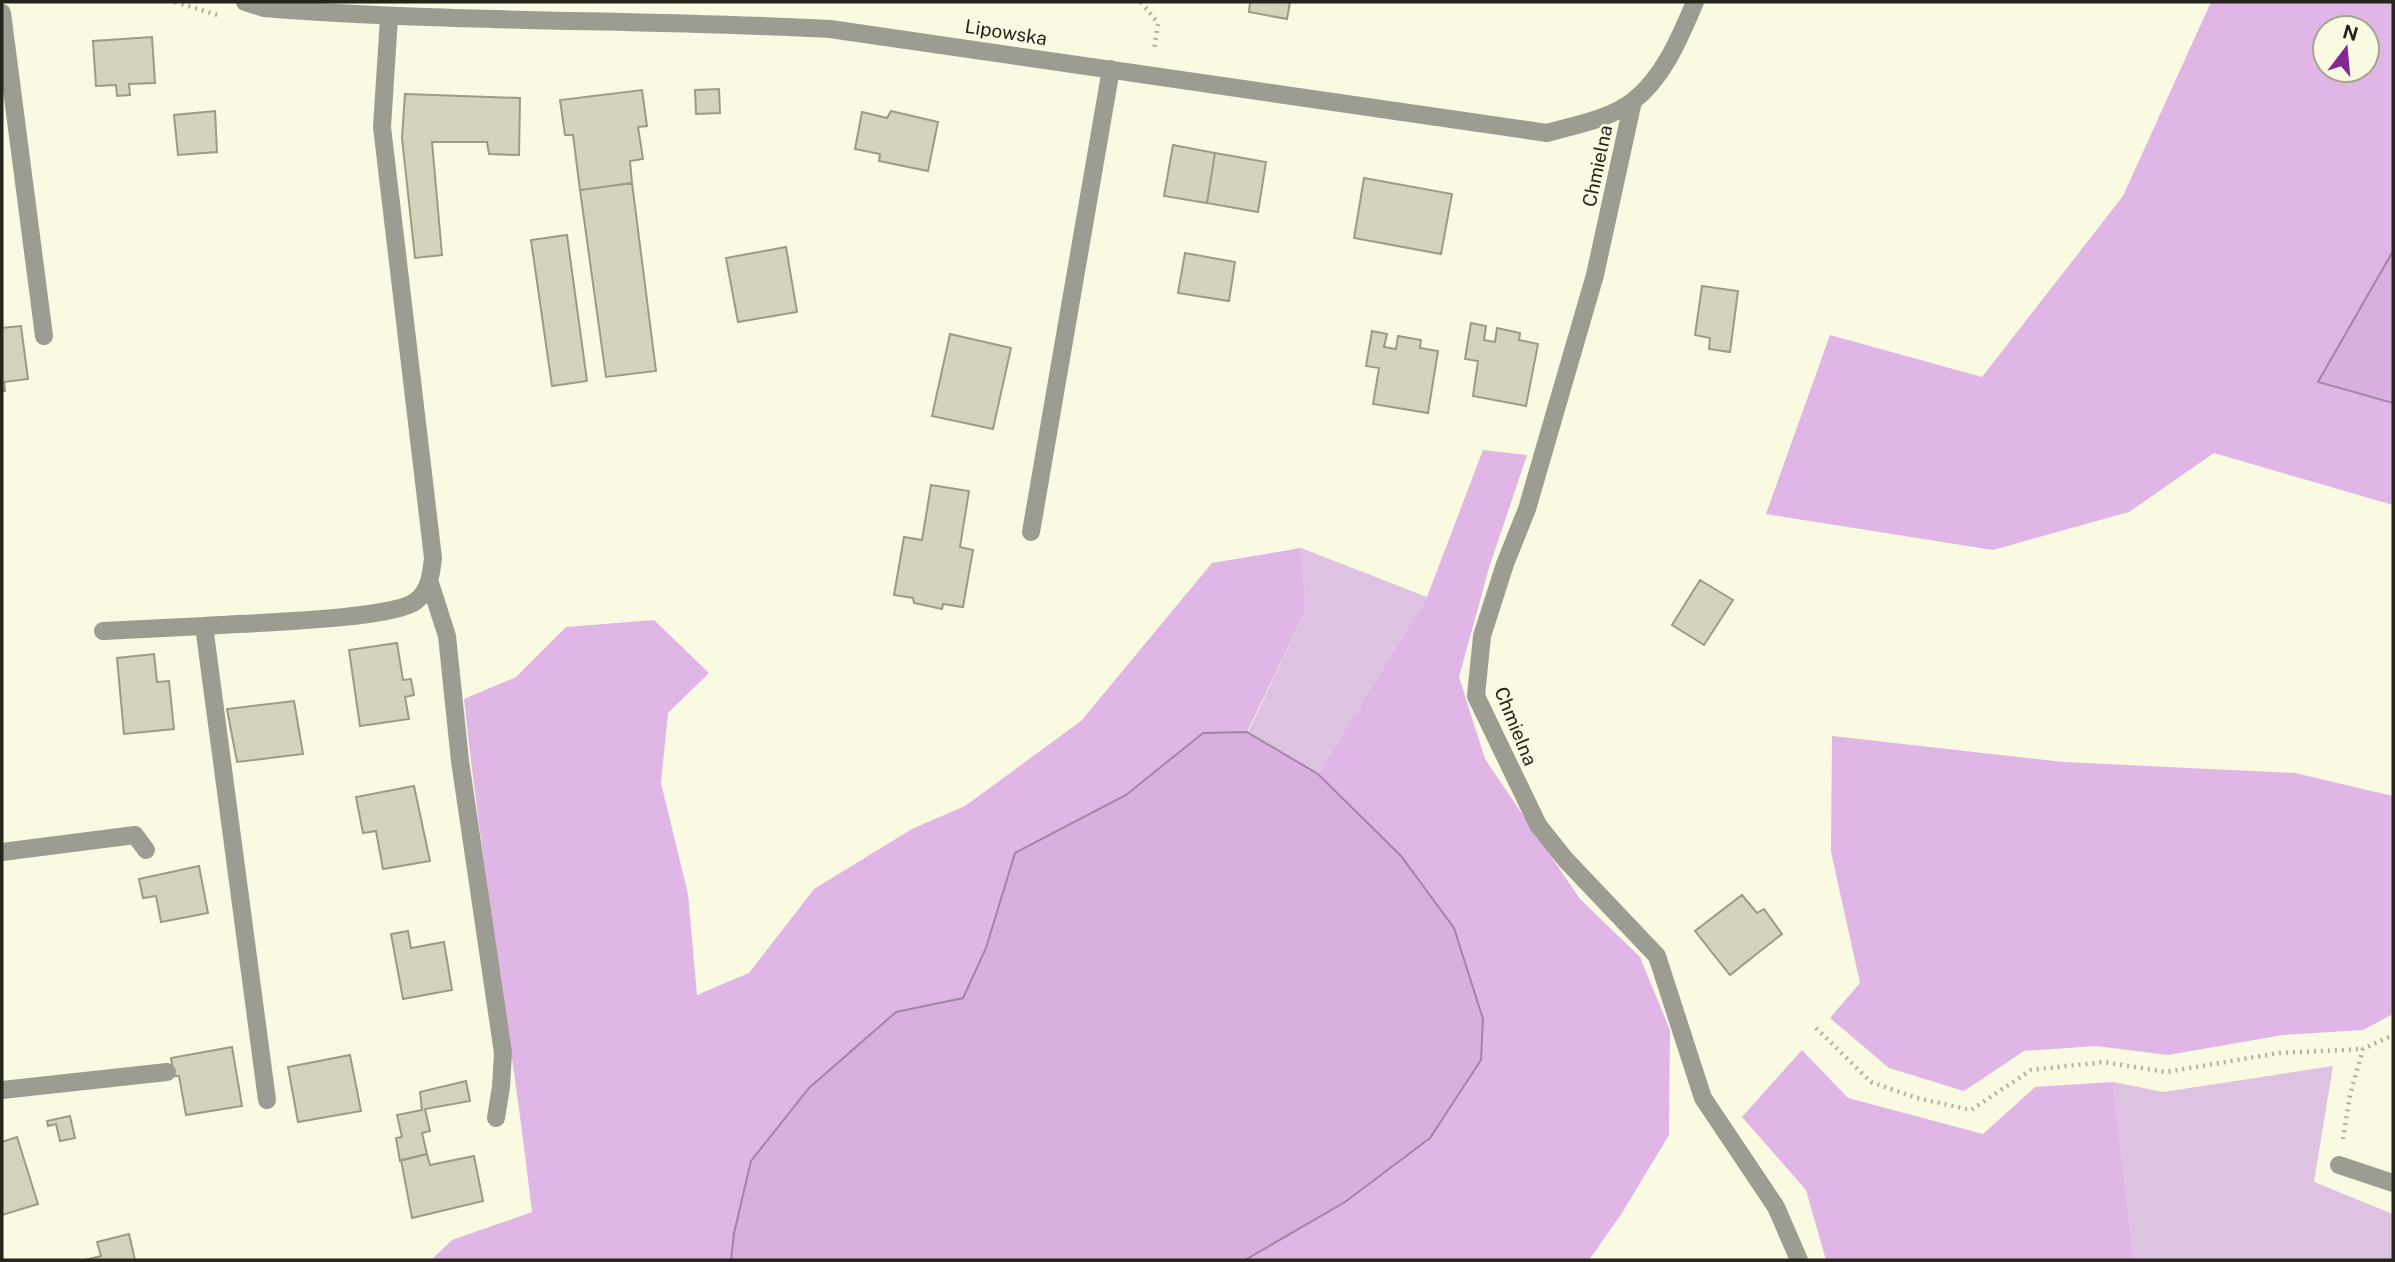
<svg xmlns="http://www.w3.org/2000/svg" width="2395" height="1262" font-family="'Public Sans',sans-serif">
  <style>
    .green { fill: #ddc3e1 }
    .forest { fill: #e0b6e7; fill-rule: evenodd }
    .water { fill: #d9afe0; stroke: #a386a5; stroke-width: 2 }
    .building { fill: #d5d3bc; stroke: #9c9b85; stroke-width: 2 }
    .lines { fill: none; stroke-linecap: round; stroke-linejoin: round }
    .path { stroke: #b2b19e; stroke-width: 4.5; stroke-dasharray: 2 5; stroke-linecap: butt }
    .minor { stroke: #9c9c92; stroke-width: 18 }
    .labels { text-anchor: middle; stroke-width: 5; stroke-linejoin: round; paint-order: stroke }
    .street-label { font-size: 19px; fill: #26251c; stroke: #faf9e1 }
  </style>
  <rect width="100%" height="100%" fill="#faf9e1"/>
  <path class="green" d="M1301 548 1427 597 1318 774 1248 732 1306 610Z
    M2333 1066 2314 1182 2393 1214V1260L2134 1259 2113 1082 2163 1092Z"/>
  <path class="forest" d="M2211 2H2393V251L2318 381 2393 403V505L2214 453 2129 512 1993 550 1766 514 1830 335 1982 377 2123 196ZM2325 28H2367V70H2325Z
    M1483 450 1527 455 1489 568 1459 677 1485 759 1580 899 1640 957 1670 1030 1669 1135 1622 1213 1589 1260H1245L1345 1202 1401 856 1318 774 1427 597Z
    M1301 548 1306 610 1247 732 1202 733 1126 795 1015 853 986 948 963 999 896 1012 734 1233 731 1260H431L452 1240 532 1212C512 1040 482 870 464 699L516 677 566 627 654 620 709 673 668 713 661 783 688 894 697 995 749 973 814 889 912 829 965 806 1081 721 1212 563Z
    M1832 736 2064 762 2295 773 2393 796V1014L2363 1030 2283 1035 2168 1055 2096 1046 2024 1051 1964 1091 1889 1068 1830 1018 1860 983 1831 852Z
    M1802 1050 1848 1098 1983 1134 2035 1087 2113 1082 2134 1259 2143 1260H1826L1806 1190 1742 1117Z"/>
  <path class="water" d="M2393 251V403L2318 382Z
    M1247 732 1318 774 1401 856 1454 928 1483 1019 1481 1060 1430 1138 1345 1202 1245 1260H731L734 1233 751 1161 809 1088 896 1012 963 998 986 948 1015 853 1126 795 1203 733Z"/>
  <path class="building" d="M1246 2H1290L1287 19 1249 12 1250 2Z
    M152 37 155 83 129 84 130 95 117 96 116 85 96 86 93 41Z
    M719 89 720 113 696 114 695 90Z
    M642 90 647 126 638 127 643 159 630 161 632 183 580 190 573 135H565L560 100Z
    M405 94 520 98 519 155 489 154 487 142H432L442 255 415 258 402 138Z
    M215 111 217 152 178 155 174 115Z
    M891 111 938 122 928 171 879 161 880 154 855 149 862 112 887 118Z
    M1173 145 1215 153 1207 203 1164 196Z
    M1215 153 1266 162 1258 212 1207 203Z
    M1364 178 1452 194 1441 254 1354 238Z
    M632 183 656 371 606 377 580 190Z
    M567 235 587 381 552 386 531 240Z
    M786 247 797 312 738 322 726 258Z
    M1185 253 1235 262 1229 301 1178 293Z
    M1702 286 1738 291 1730 352 1709 349 1710 338 1695 335Z
    M1471 323 1486 326 1484 340 1495 342 1497 328 1520 333 1519 340 1538 344 1526 406 1473 396 1478 361 1465 359Z
    M21 326 28 379 4 382 5 391H2V328Z
    M1372 331 1387 334 1384 347 1396 349 1398 336 1421 340 1420 348 1438 351 1428 413 1373 404 1379 368 1366 366Z
    M950 334 1011 348 993 429 932 416Z
    M931 485 969 491 960 547 973 550 963 607 943 604 942 609 914 603 913 598 894 595 904 537 922 540Z
    M1700 580 1733 600 1704 645 1672 625Z
    M397 643 403 680 411 679 414 695 405 697 409 719 360 726 349 650Z
    M154 654 157 682 169 681 174 729 124 734 117 658Z
    M294 701 303 754 237 762 227 709Z
    M414 786 430 861 383 869 376 831 363 833 356 797Z
    M199 866 208 913 161 922 156 896 143 898 139 879Z
    M1742 895 1757 913 1764 909 1782 934 1730 975 1695 931Z
    M408 931 411 948 444 942 452 990 403 999 391 934Z
    M232 1047 242 1106 186 1115 179 1076H174L171 1058Z
    M350 1055 361 1111 298 1122 288 1067Z
    M466 1081 470 1101 425 1109 430 1131 422 1133 427 1154 400 1161 396 1138 402 1137 397 1115 422 1110 420 1092Z
    M70 1116 75 1138 60 1141 56 1124 48 1126 47 1121Z
    M17 1137 38 1204 2 1215V1142Z
    M427 1154 430 1165 474 1156 483 1201 412 1218 401 1160Z
    M129 1234 135 1260H85L101 1256 97 1242Z"/>
  <g class="lines">
    <path class="path" d="M175 2 221 16
      M1141 2 1158 23 1154 50
      M1816 1028 1871 1082 1917 1098 1971 1110 2031 1070 2103 1062 2166 1072 2279 1053 2363 1049
      M2343 1139 2350 1095 2363 1049 2393 1035"/>
    <path class="minor" d="M245 2 264 8C452 23 641 19 830 29L1547 133C1575 125 1610 119 1633 101 1664 77 1680 37 1695 2
      M2 13 44 336
      M1633 101 1595 275 1527 509 1505 564 1482 636 1476 696 1538 825 1565 859 1657 956 1703 1098 1776 1207 1799 1260
      M1031 532 1111 69
      M430 583 447 636 460 761 503 1053 501 1087 496 1118
      M103 631 204 626
      M2 852 135 835 146 850
      M2 1090 167 1072
      M267 1100 204 626C241 623 393 620 416 601 430 590 431 574 433 558L382 127 389 18
      M2339 1165 2393 1183"/>
  </g>
  <g class="labels">
    <g class="street-label">
      <text transform="translate(1006 32) rotate(9)" y="7">Lipowska</text>
      <text transform="translate(1597 166) rotate(-78)" y="7">Chmielna</text>
      <text transform="translate(1516 726) rotate(68)" y="7">Chmielna</text>
    </g>
  </g>
  <rect width="2395" height="1262" fill="none" stroke="#26251c" stroke-width="7"/>
  <g transform="translate(2346 49) rotate(16)"><circle r="33" fill="#faf9e1" stroke="#a5a492" stroke-width="2"/>
  <path d="M0-5L12 26L0 18L-12 26Z" fill="#842894"/>
  <text y="-10" font-size="19" font-weight="bold" text-anchor="middle" fill="#26251c">N</text>
  </g>
</svg>
